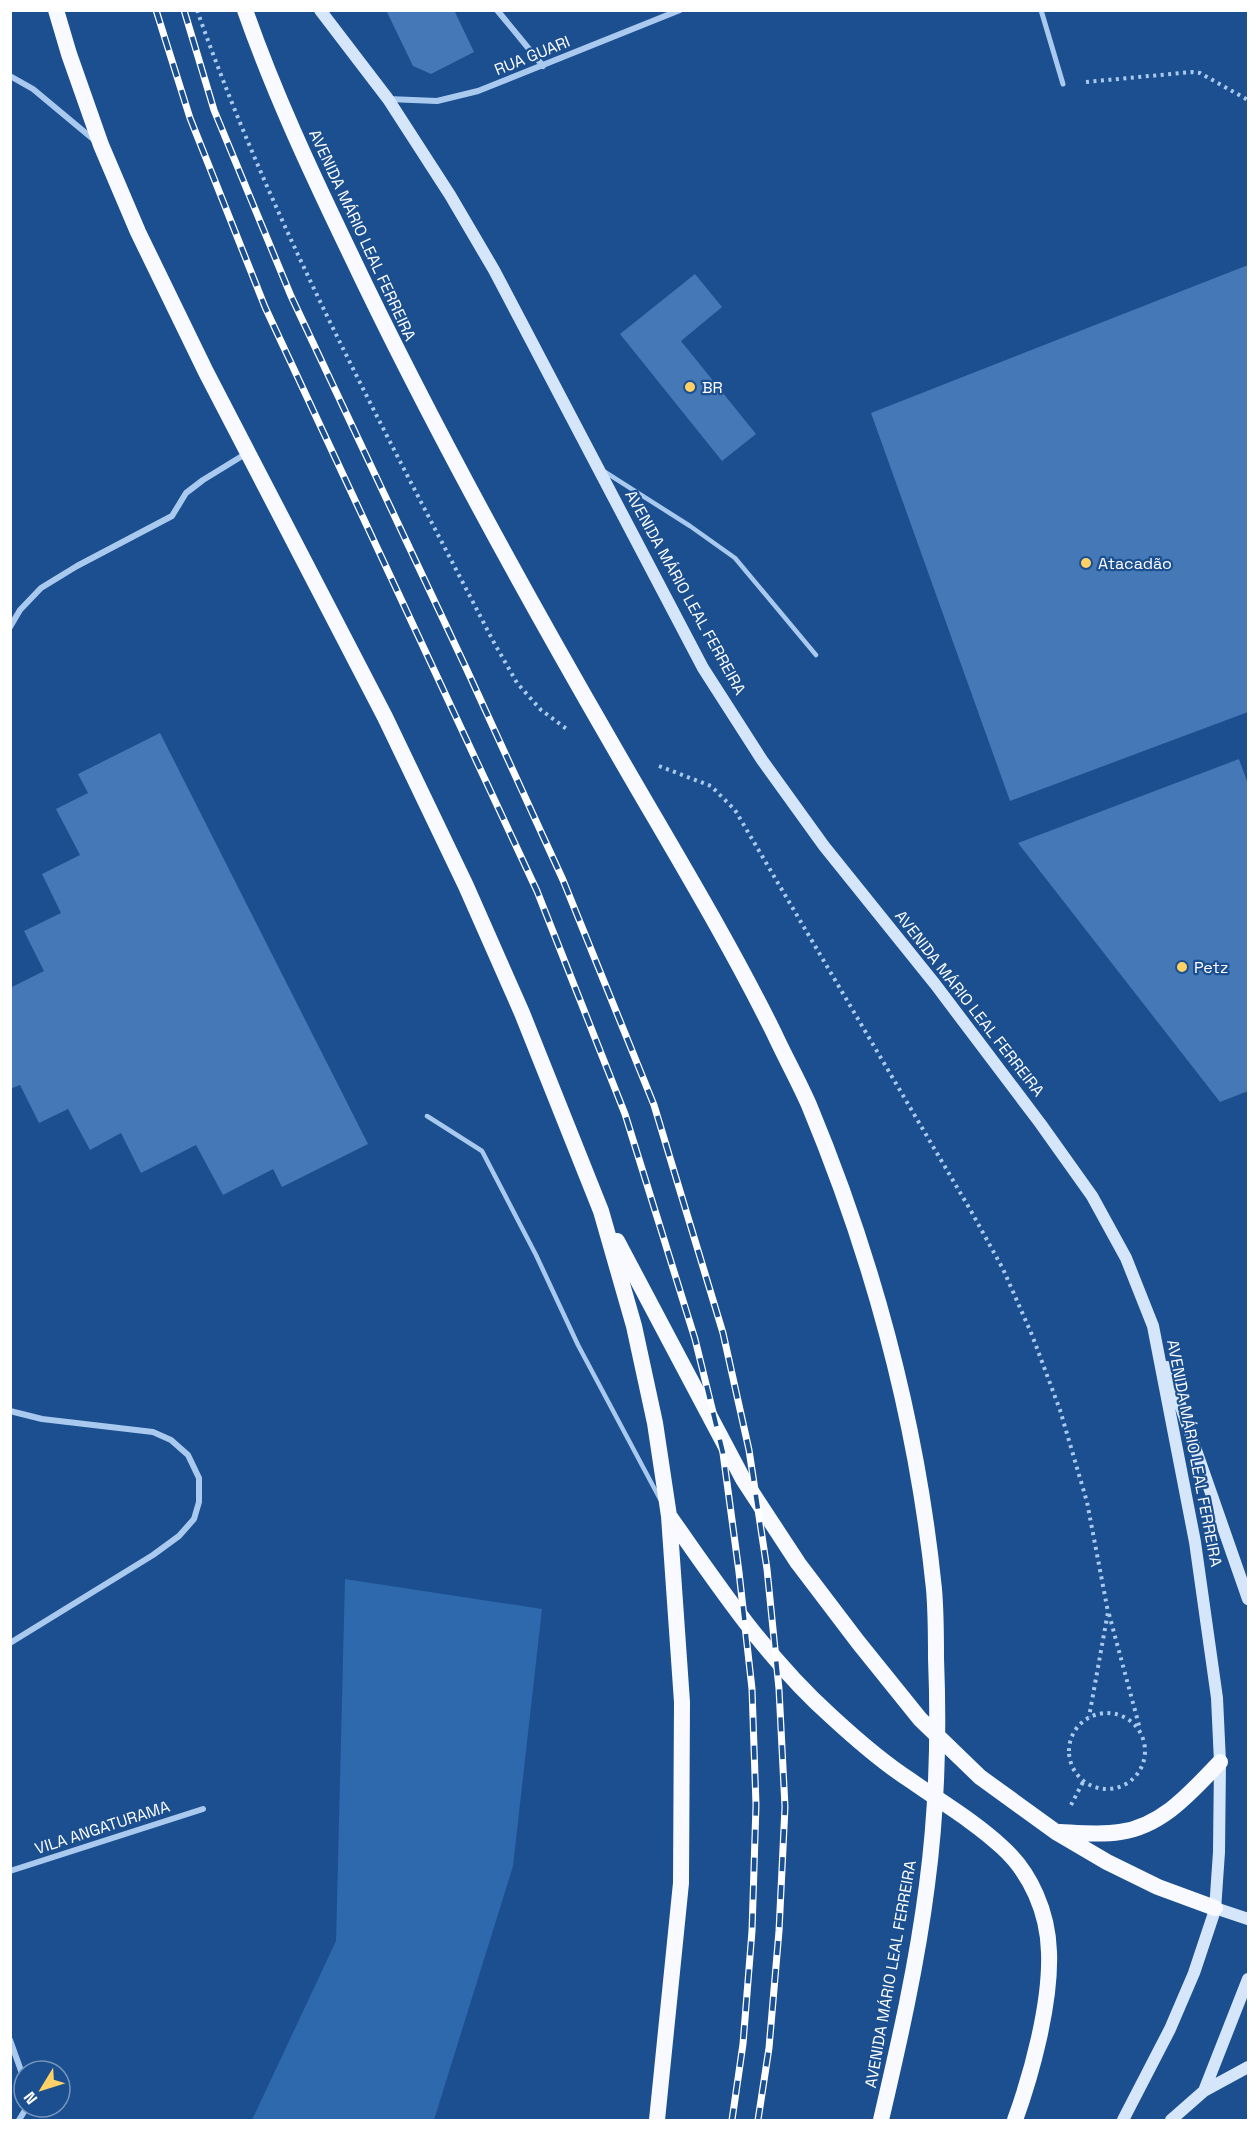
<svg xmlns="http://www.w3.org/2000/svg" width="1259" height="2131" font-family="'Space Grotesk',sans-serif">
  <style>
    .green { fill: #2e69ad }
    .building { fill: #4478b7 }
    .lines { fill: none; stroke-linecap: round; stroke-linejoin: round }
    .path { stroke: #a9c9ee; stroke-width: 4; stroke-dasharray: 3 4.5; stroke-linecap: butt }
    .service { stroke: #a9c9ee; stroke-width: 4.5 }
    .pedestrian { stroke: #a9c9ee; stroke-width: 5 }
    .minor { stroke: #a9c9ee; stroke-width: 6 }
    .secondary { stroke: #d6e6fa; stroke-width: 12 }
    .trunk { stroke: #f8faff; stroke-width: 16 }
    .rail-casing { stroke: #fff; stroke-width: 7 }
    .rail { stroke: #1b4f8f; stroke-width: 4.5; stroke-dasharray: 14; stroke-linecap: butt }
    .poi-dot { fill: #ffd166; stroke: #1b4f8f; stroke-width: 2 }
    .labels { text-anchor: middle; stroke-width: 4.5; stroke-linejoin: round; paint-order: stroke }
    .street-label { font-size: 16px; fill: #fff; stroke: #1b4f8f }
    .poi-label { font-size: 16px; fill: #fff; stroke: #1b4f8f; text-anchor: start }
  </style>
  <rect width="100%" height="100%" fill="#1b4f8f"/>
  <path class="green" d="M345 1579 542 1609 513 1866 434 2120H252L336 1941Z"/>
  <path class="building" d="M386 10H454L474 52 431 74 413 66Z
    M1248 265V712L1010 801 871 413Z
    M695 274 722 307 681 341 756 434 722 461 620 334Z
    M160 733 368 1144 282 1187 273 1169 223 1195 196 1145 141 1173 121 1133 90 1150 68 1109 39 1123 20 1085 10 1089V988L44 971 24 931 61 913 42 874 80 855 56 809 88 793 78 774Z
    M1239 759 1248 784V1091L1220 1102 1018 843Z"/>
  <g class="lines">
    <path class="path" d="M197 10C274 229 386 433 492 639L517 683 541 710 568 730
      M1086 82 1192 72 1200 73 1248 100
      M659 766 711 786 735 810 971 1211 1003 1269 1032 1335 1060 1410 1087 1502 1108 1612 1089 1717
      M1109 1614 1140 1729
      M1069 1751a38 38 0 1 1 76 0a38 38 0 1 1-76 0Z
      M1071 1805 1083 1782"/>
    <path class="service" d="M605 472 690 526 735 558 816 655
      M427 1116 482 1151 536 1255 578 1345 660 1499"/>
    <path class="pedestrian" d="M1041 10 1063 84"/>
    <path class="minor" d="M497 10 543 66
      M10 76 33 89 93 139
      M388 99 437 101 478 91 680 10
      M10 627 20 610 41 588 77 566 172 516 186 493 203 480 247 453
      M10 1411 42 1419 153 1432 171 1440 188 1455 199 1478V1502L194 1519 179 1536 153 1555 10 1643
      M10 1871 203 1809
      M10 2040 24 2079
      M19 2120 27 2107"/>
    <path class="secondary" d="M320 10 388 99 450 195 494 270 703 668 762 760 824 846 935 984 1040 1123 1092 1196 1126 1258 1153 1326 1195 1542 1217 1698 1220 1762 1219 1852 1215 1910 1194 1973 1170 2029 1123 2120
      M1167 1367 1248 1599
      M1215 1908 1248 1919
      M1204 2091 1248 1979
      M1171 2120 1204 2091 1248 2067"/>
    <path class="trunk" d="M56 10 69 54 101 145 138 232 206 372 385 717 466 886 522 1013 601 1211 634 1326 655 1423 669 1516 682 1702 681 1883 657 2120
      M245 10C274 93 311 172 349 251 429 420 519 583 612 744 667 840 725 934 774 1033 785 1057 798 1080 809 1105 873 1259 917 1423 934 1589 936 1612 936 1635 936 1658 939 1733 937 1810 927 1885 917 1964 899 2043 881 2120
      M617 1241 743 1479 798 1563 858 1642 920 1719 980 1777 1056 1832 1107 1862 1158 1887 1215 1908
      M670 1517C720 1588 767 1659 832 1717 857 1740 882 1762 910 1780 941 1802 974 1821 1002 1847 1031 1873 1048 1913 1049 1952 1051 2003 1032 2073 1015 2120
      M1060 1832C1080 1833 1101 1835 1120 1832 1163 1826 1192 1791 1220 1762"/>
    <g class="rail-casing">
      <path id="rail" d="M156 10 190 118 265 307 537 891 625 1114 695 1339 723 1453 739 1572 752 1689 756 1805 752 1931 743 2044 732 2120
        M184 10 214 110 291 296 467 670 563 880 654 1105 723 1333 749 1450 767 1569 779 1689 785 1807 779 1931 769 2048 758 2120"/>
    </g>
    <use href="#rail" class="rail"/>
  </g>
  <g class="poi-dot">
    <circle cx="690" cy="387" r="6"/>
    <circle cx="1086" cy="563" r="6"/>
    <circle cx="1182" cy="967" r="6"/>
  </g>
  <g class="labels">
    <g class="street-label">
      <text transform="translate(532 55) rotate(-22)" y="6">RUA GUARI</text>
      <text transform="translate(363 235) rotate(65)" y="6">AVENIDA MÁRIO LEAL FERREIRA</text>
      <text transform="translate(686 592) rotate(61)" y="6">AVENIDA MÁRIO LEAL FERREIRA</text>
      <text transform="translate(970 1003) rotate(52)" y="6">AVENIDA MÁRIO LEAL FERREIRA</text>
      <text transform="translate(1195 1453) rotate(79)" y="6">AVENIDA MÁRIO LEAL FERREIRA</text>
      <text transform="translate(102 1827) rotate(-18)" y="6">VILA ANGATURAMA</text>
      <text transform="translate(890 1974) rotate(-80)" y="6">AVENIDA MÁRIO LEAL FERREIRA</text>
    </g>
    <g class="poi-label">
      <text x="702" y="393">BR</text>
      <text x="1098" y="569">Atacadão</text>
      <text x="1194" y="973">Petz</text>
    </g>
  </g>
  <rect width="1259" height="2131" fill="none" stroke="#ffffff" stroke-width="24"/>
  <g transform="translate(42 2089) rotate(232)"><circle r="28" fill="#1b4f8f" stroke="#7695bc" stroke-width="1.5"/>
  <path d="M0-4.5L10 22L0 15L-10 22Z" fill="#ffd166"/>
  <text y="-9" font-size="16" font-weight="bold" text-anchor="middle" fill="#ffffff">N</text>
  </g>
</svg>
